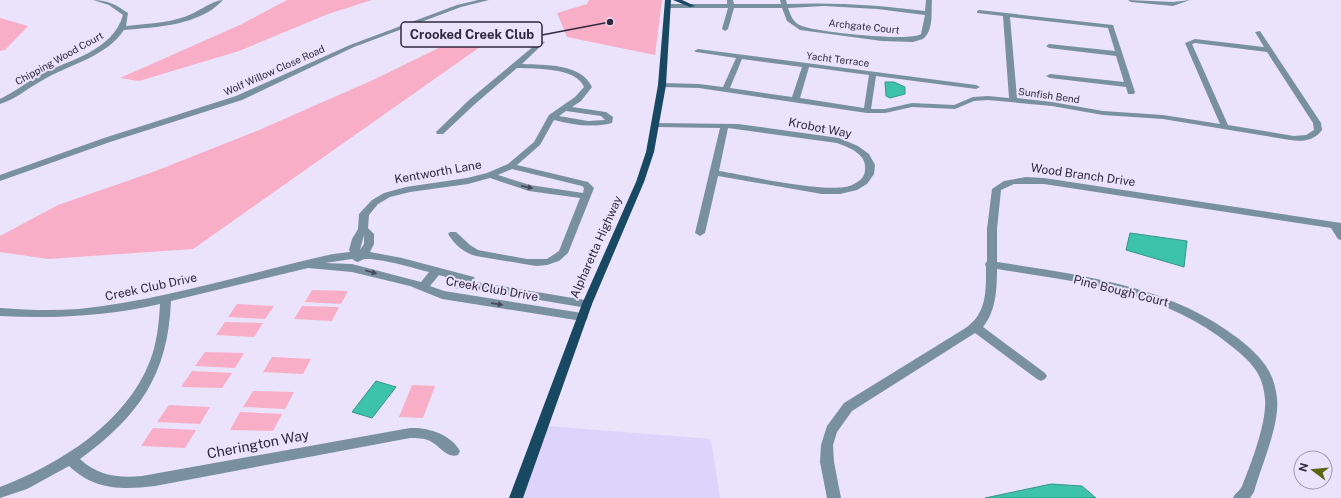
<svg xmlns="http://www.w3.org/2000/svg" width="1341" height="498" font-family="'Public Sans',sans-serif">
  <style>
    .built { fill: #ded4fb }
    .green { fill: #f9aec7 }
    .water { fill: #3cc3aa; stroke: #38948a }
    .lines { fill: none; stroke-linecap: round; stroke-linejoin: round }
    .minor-tunnel { stroke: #c5bed5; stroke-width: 10; stroke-dasharray: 10 4.5; stroke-linecap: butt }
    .minor { fill: #7890a0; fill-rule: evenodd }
    .major { fill: #194863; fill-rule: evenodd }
    .oneway { fill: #45475b }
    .labels { text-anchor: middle; stroke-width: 4; stroke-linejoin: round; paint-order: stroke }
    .far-street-label { font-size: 10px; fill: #2f283e; stroke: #eae3fb }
    .street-label { font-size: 12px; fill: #2f283e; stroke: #eae3fb }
    .near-street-label { font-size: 14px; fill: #2f283e; stroke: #eae3fb }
    .leader { fill: none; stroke: #2f283e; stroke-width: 1.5 }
    .callout-dot { fill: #2f283e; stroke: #eae3fb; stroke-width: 1.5 }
    .callout { fill: #eae3fb; stroke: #2f283e; stroke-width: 1.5 }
    .callout-label { font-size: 13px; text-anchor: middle; font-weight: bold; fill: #2f283e }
  </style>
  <rect width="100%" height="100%" fill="#eae3fb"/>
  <path class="built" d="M536 425 711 439 720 498H519Z"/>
  <path class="green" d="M287 0H372L328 14 239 51 139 81 120 78 242 24Z
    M589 0H662L655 55 567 37 557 13 587 4Z
    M0 18 28 26 5 50 0 51Z
    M507 28 193 249 48 259 0 252V236L58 205 153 172 259 130 373 80 455 40Z
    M312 290 348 291 341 304 305 302Z
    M237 304 274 306 265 319 228 317Z
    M302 306 339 307 332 321 294 319Z
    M225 322 263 323 254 337 216 335Z
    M205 352 244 353 235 368 195 366Z
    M272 357 311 359 303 374 263 372Z
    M192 371 232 373 222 388 181 387Z
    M412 385 435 386 423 418 399 417Z
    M253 391 294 392 285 409 243 407Z
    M169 405 210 407 200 424 157 422Z
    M240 412 282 414 273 431 230 430Z
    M153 428 196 430 185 448 141 446Z"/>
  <path class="water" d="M885 82H894L905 87V94L890 98 886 96Z
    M1130 233 1187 241 1184 267 1126 250Z
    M376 381 396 387 372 418 352 412Z
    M1051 484 1082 486 1096 498H985Z"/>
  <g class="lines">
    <path class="minor-tunnel" d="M453 283 459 284"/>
    <path class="minor" d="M93 0C108 0 116 5 128 13L126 26C146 24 166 23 184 17 197 13 213 0 223 0 199 26 156 27 124 30 106 57 70 64 43 80 29 87 15 100 0 104V99C14 92 26 83 39 75 69 60 113 51 123 15L109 5Z
      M478 0H489L461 7 354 47 242 100 110 142 0 181V175L104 138 236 96 350 45 457 5Z
      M727 0H733L734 4H781L780 0H786L787 4C834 2 879 5 925 11L926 0H932C931 13 934 30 923 39L913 42 882 41 800 30 787 21 782 8H734L728 29 725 31 722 29 728 8H668L665 6 668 4H727ZM824 6 877 9 925 15 921 34C912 42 816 32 802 26 793 23 791 16 788 8Z
      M1128 0 1173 2 1190 0 1173 6 1131 2Z
      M979 10 1113 25 1135 92 1134 94H1128L1126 87 1050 78 1046 76 1050 74 1124 82 1116 56 1049 48 1046 46 1049 44 1115 51 1108 28 1010 17 1017 98 1052 102 1103 111 1163 115 1220 124 1185 43 1195 39 1264 47 1255 32 1260 31 1321 123 1322 130C1314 141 1302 142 1290 140L1163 119 1103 115 1052 106 988 100 974 101 955 109 912 107 885 113H867L699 88 662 87 658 85 662 83 699 84 723 87 736 58 696 52 694 51 698 49 976 85 980 87 976 89 876 76 871 109H885L912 103 954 105 973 97 988 96 1009 98 1003 16 977 13V11ZM1195 43 1267 52 1313 123 1314 130 1306 135 1294 136 1228 125 1192 44ZM742 59 802 67 792 97 730 88ZM809 67 869 75 864 108 800 98Z
      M540 41 545 42 522 64C544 65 581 63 592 87L581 101 572 107 606 112 613 117 612 123C592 128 574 125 554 120L540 145 517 165 588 182 594 188 568 253 559 261 547 265 536 266 476 256C464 253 455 245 448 234L450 232H456L470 245 478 250 527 259H547L559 251 580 198 529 191 490 178 468 184 410 192 390 197 378 204 369 215 368 228 374 234V244L370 252 402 258 474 277 476 282 591 301 592 304 591 307 587 308 473 289 469 288 466 283 439 275 430 286 444 291 582 313 586 314 588 317 586 320 582 321 442 299 410 286 352 272 308 268 171 301C168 375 139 416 80 459 98 476 118 478 142 476L410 428C427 427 451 434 460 451L458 455C447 459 439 445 430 441 424 438 417 438 410 438L155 486C122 490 94 490 69 466L27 489 0 498V487C60 464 126 423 150 361 157 343 159 323 160 304 107 316 54 319 0 316V308C26 310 52 311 79 309 165 300 248 273 333 254L350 252 349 250 352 239 358 229 359 214 372 200 384 193 406 187 467 178 487 173 508 164 534 142 549 115 575 97 584 87C576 67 536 69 517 68L475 104 443 134H437L436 132 469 100ZM566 111 601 116 605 120 588 121 559 116ZM512 169 582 186 584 188 583 193 530 185 498 175ZM364 235V244L360 250ZM352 259 357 262C360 262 362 259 365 259 380 258 414 268 429 272L421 282 352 264 325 263Z
      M653 123 738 124 839 138 858 146 869 154 875 165 874 174 867 184 857 190 840 194H822L718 176 705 233 700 236 695 233 720 128 656 127H653ZM728 128 837 143C850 148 867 154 865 170 865 178 858 182 852 185 832 195 745 175 719 171Z
      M1026 177 1044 178 1341 223V240L1338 239 1331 228 1044 184H1014L1001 190 997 229V262C1081 275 1170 285 1239 339 1260 356 1274 370 1277 398 1280 425 1261 466 1254 492L1250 498H1233C1235 493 1240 491 1242 486 1251 464 1267 422 1265 399 1263 372 1250 361 1230 345 1164 291 1078 282 997 269 997 289 996 311 983 327L1045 373 1047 376 1045 379 1041 381 1037 379 975 333 852 411 837 432 833 445 834 462 841 498H827L820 462 821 445 827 426 844 403 964 329C987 314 986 292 986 267L985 264 987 261V229L992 189 1004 181Z"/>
    <path class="major" d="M665 0H671L666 85 654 152 644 182 592 304 523 498H509L582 304 636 182 646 152 658 85Z
      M673 0H682L695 6 690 7Z"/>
  </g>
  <defs><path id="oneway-solid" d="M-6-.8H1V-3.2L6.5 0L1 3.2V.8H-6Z"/></defs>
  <g class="oneway">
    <use href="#oneway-solid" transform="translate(527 187) rotate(11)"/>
    <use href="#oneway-solid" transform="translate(371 272) rotate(15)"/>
    <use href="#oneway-solid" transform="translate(497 304) rotate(8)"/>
  </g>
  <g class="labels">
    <g class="far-street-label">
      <text transform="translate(864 26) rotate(6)" y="4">Archgate Court</text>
      <text transform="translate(59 58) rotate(-29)" y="4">Chipping Wood Court</text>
      <text transform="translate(838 59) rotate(7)" y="4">Yacht Terrace</text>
      <text transform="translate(274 70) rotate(-24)" y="4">Wolf Willow Close Road</text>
      <text transform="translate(1049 95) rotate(8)" y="4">Sunfish Bend</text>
    </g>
    <g class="street-label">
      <text transform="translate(820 128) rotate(11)" y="4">Krobot Way</text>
      <text transform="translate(438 172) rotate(-10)" y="4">Kentworth Lane</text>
      <text transform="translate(1083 175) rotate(8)" y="4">Wood Branch Drive</text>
      <text transform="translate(596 247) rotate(-66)" y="4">Alpharetta Highway</text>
      <text transform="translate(151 287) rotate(-12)" y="4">Creek Club Drive</text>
      <text transform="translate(492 289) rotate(10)" y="4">Creek Club Drive</text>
      <text transform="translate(1121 291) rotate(14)" y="4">Pine Bough Court</text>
    </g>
    <g class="near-street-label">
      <text transform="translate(258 444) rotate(-11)" y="5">Cherington Way</text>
    </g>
  </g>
  <path class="leader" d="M610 22L542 35"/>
  <circle class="callout-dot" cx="610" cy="22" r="4"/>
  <rect class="callout" x="401" y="22" width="141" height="25" rx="4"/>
  <g class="callout-label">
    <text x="472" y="39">Crooked Creek Club</text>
  </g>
  <g transform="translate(1313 470) rotate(286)"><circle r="19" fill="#eae3fb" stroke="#9f98af"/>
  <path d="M0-3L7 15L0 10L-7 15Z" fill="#5a660a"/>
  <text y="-6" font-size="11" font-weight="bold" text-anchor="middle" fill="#2f283e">N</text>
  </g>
</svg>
